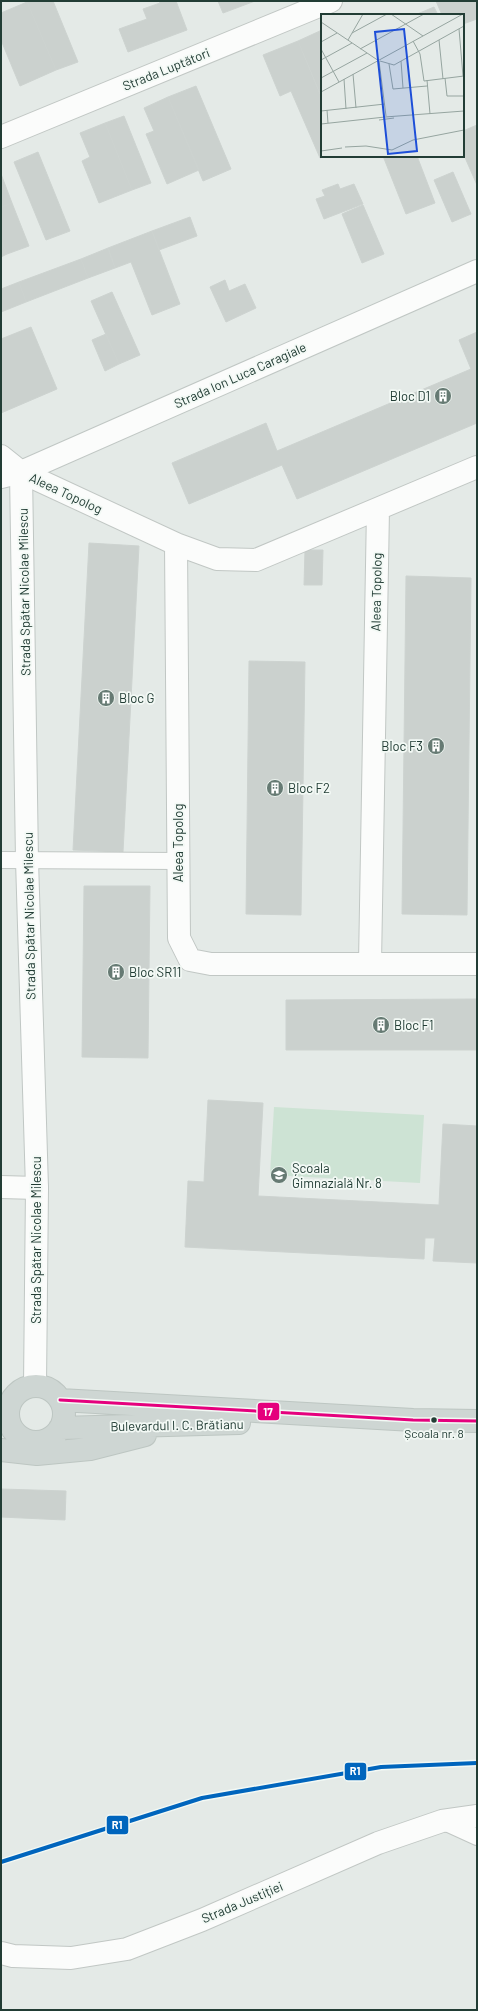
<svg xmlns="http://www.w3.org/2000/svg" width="478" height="2011" font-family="Barlow,sans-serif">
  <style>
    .green { fill: #cde3d4 }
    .building { fill: #cbd1ce; stroke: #cdd3d0 }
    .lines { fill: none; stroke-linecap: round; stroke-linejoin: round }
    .lane-casing { stroke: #c1c7c4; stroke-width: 18 }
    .street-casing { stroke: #c1c7c4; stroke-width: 24 }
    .secondary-casing { stroke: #c0c7c4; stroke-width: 24 }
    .primary-casing { stroke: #bdc6c2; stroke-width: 24 }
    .lane { stroke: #fbfcfb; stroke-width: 16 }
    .street { stroke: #fbfcfb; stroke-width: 22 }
    .secondary { stroke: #fbfcfb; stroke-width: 22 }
    .primary { stroke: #ced6d3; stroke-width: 22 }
    .rail-casing { stroke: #c7cbc9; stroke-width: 4.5 }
    .rail { stroke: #f3f9f5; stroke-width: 3; stroke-dasharray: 9; stroke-linecap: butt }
    .bus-1-casing { stroke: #f3f9f5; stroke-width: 6 }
    .bus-1 { stroke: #e5007d; stroke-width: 3 }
    .rail-1-casing { stroke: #f3f9f5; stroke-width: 7 }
    .rail-1 { stroke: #0065bd; stroke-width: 4 }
    .bus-dot { fill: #223d35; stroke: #f3f9f5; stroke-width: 1.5 }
    .labels { text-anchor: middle; stroke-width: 3.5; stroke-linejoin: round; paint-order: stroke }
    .bus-label { font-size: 12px; fill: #223d35; stroke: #f3f9f5 }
    .street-label { font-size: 13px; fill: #223d35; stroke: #f3f9f5 }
    .poi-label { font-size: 13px; fill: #223d35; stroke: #f3f9f5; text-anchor: start }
    .inset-road { fill: none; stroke: #96a5a0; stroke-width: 1 }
    .view { fill: #1d4ed8; fill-opacity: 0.15; stroke: #1d4ed8; stroke-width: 2 }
    .inset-edge { fill: none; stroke: #223d35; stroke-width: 2 }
    .line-badge { stroke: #f3f9f5; stroke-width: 1.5 }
    .badge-label { font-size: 11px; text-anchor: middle; font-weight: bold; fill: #fff }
  </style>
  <rect width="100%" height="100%" fill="#e4eae7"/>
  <path class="green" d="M274 1107 424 1115 420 1183 270 1175Z"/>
  <path class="building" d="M31 1H53L78 62 56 70 27 2Z
    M159 1H176L187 30 128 52 119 29 147 19 143 9 160 3Z
    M218 1H255L223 13Z
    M436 1H477V19L463 24V15H442Z
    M27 2 56 70 20 86 1 40V13Z
    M434 7 438 15H415Z
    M322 30V95L321 96 298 41Z
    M298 41 322 99V156H326L320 158 291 91 280 96 263 55Z
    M196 86 231 169 203 181 168 97Z
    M168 97 199 170 167 184 146 134 154 131 144 108Z
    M124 116 151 183 132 190 105 123Z
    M105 123 132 190 99 203 82 161 90 157 80 133Z
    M477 125V185L463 153V131Z
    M38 152 70 231 46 240 14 162Z
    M383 156H417L435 203 406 214Z
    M453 172 471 214 452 222 434 180Z
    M1 174 12 203 1 207Z
    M338 184 340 189 354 184 363 204 324 219 316 199 325 196 322 190Z
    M12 203 29 246 7 254 1 239V207Z
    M363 205 384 254 362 263 342 214Z
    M190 217 197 236 159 250 152 231Z
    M152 231 180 304 152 315 131 262 115 268 108 248Z
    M1 239 7 254 1 257Z
    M108 248 115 268 88 278 81 259Z
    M81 259 88 278 26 302 19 282Z
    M225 280 229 291 245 284 256 308 226 322 210 287Z
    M19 282 26 302 1 312V289Z
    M112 292 140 355 119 364 91 301Z
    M31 327 57 389 1 413V339Z
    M477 332V423L297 499 282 465 189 504 172 463 266 423 277 451 471 369 459 340Z
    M106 334 119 364 105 371 92 340Z
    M89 543 139 546 123 852 73 850Z
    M305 550H323L322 585H304Z
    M406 576 471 578 467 915 402 914Z
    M249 661 305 662 301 915 246 914Z
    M84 886H150L148 1058 82 1057Z
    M477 999V1050H286V1000Z
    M208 1100 263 1103 258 1196 439 1205 443 1124 477 1126V1263L433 1261 435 1238H425L424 1259 185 1247 188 1181 204 1182Z
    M1 1489 66 1491 65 1520 1 1517Z"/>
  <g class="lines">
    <g class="lane-casing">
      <path id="lane" d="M1 860 179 861
        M442 1821 477 1837"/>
    </g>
    <g class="street-casing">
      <path id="street" d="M1 137 331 1
        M1 477 21 472 176 544 217 559 256 560 477 467
        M176 544 179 938 190 960 211 964H477
        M370 963 378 509
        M1 1187 37 1188
        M1 1953 13 1956 71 1958 127 1949 202 1920 378 1843 442 1821 477 1816"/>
    </g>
    <g class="secondary-casing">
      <path id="secondary" d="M1 456 21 472 27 860 37 1188 35 1386
        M21 472 477 271"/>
    </g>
    <g class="primary-casing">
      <path id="primary" d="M8 1414a28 28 0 1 1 56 0a28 28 0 1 1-56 0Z
        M60 1400 413 1420 477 1421
        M60 1428 239 1423
        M1 1450 37 1454 90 1449 145 1435"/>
    </g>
    <use href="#lane" class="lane"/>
    <use href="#street" class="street"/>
    <use href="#secondary" class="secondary"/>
    <use href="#primary" class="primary"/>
    <g class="rail-casing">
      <path id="rail" d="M1 1862 202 1798 381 1767 477 1763"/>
    </g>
    <use href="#rail" class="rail"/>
    <g class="bus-1-casing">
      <path id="bus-1" d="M60 1400 413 1420 477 1421"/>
    </g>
    <use href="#bus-1" class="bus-1"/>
    <g class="rail-1-casing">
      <path id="rail-1" d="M1 1862 202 1798 381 1767 477 1763"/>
    </g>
    <use href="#rail-1" class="rail-1"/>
  </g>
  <defs>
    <g id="building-disc" transform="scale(0.9)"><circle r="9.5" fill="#667a73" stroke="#f3f9f5"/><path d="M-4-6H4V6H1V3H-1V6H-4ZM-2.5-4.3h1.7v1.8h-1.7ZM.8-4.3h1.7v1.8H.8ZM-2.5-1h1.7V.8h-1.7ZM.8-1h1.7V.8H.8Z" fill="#fff"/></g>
    <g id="school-disc" transform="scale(0.9)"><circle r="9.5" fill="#667a73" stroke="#f3f9f5"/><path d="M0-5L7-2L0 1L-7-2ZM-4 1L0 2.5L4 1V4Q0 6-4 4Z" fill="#fff"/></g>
  </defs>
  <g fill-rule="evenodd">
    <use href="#building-disc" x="443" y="396"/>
    <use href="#building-disc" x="106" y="698"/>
    <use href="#building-disc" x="436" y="746"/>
    <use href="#building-disc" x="275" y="788"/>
    <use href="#building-disc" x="116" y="972"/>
    <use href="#building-disc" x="381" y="1025"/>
    <use href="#school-disc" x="279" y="1175"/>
  </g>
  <circle class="bus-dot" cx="434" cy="1420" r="3.5"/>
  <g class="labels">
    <g class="bus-label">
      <text x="434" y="1438">Școala nr. 8</text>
    </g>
    <g class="street-label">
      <text transform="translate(166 69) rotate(-22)" y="5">Strada Luptători</text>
      <text transform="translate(240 375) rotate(-24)" y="5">Strada Ion Luca Caragiale</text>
      <text transform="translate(66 493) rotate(25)" y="5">Aleea Topolog</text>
      <text transform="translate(24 592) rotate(-91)" y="5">Strada Spătar Nicolae Milescu</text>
      <text transform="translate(376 592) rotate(-89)" y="5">Aleea Topolog</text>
      <text transform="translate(178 843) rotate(-90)" y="5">Aleea Topolog</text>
      <text transform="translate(29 916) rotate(-91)" y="5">Strada Spătar Nicolae Milescu</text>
      <text transform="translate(36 1240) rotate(-90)" y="5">Strada Spătar Nicolae Milescu</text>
      <text transform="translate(177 1425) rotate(-1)" y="5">Bulevardul I. C. Brătianu</text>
      <text transform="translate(242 1902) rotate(-23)" y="5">Strada Justiției</text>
    </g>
    <g class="poi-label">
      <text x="430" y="401" text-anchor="end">Bloc D1</text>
      <text x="119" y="703">Bloc G</text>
      <text x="423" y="751" text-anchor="end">Bloc F3</text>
      <text x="288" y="793">Bloc F2</text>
      <text x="129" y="977">Bloc SR11</text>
      <text x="394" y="1030">Bloc F1</text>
      <text x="292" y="1173">Școala<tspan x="292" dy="15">Gimnazială Nr. 8</tspan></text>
    </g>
  </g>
  <g transform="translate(321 14)">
    <rect width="143" height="143" fill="#e4eae7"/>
    <path class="inset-road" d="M70 0 102 22M0 8 58 47 65 102M138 15 142 62M31 19 66 0M27 26 42 0M118 26 122 65M92 27 99 40 103 67 143 62M0 28 16 19M0 35 18 68M39 35 103 0M0 46 31 29M59 47 73 51 143 12M80 47 82 74M68 50 72 75 106 72M32 60 35 94M0 64 46 39M124 64 126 82H143M23 65 25 95M106 66 109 100M0 78 142 0M6 96 7 109M0 97 64 90M64 103 143 97M58 106 73 104M0 110 64 103M24 133 45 132 71 136 92 126 143 116M0 137 21 134"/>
    <path class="view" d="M83 15 96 137 67 140 54 18Z"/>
    <rect width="143" height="143" class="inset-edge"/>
  </g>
  <g class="line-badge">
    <rect x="257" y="1402" width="23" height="19" rx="4" fill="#e5007d"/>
    <rect x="344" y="1762" width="23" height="19" rx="4" fill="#0065bd"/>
    <rect x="106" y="1815" width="23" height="20" rx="4" fill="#0065bd"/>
  </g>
  <g class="badge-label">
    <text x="268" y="1416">17</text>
    <text x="355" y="1775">R1</text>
    <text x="117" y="1829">R1</text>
  </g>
  <rect width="478" height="2011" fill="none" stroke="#223d35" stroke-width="4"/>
</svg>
